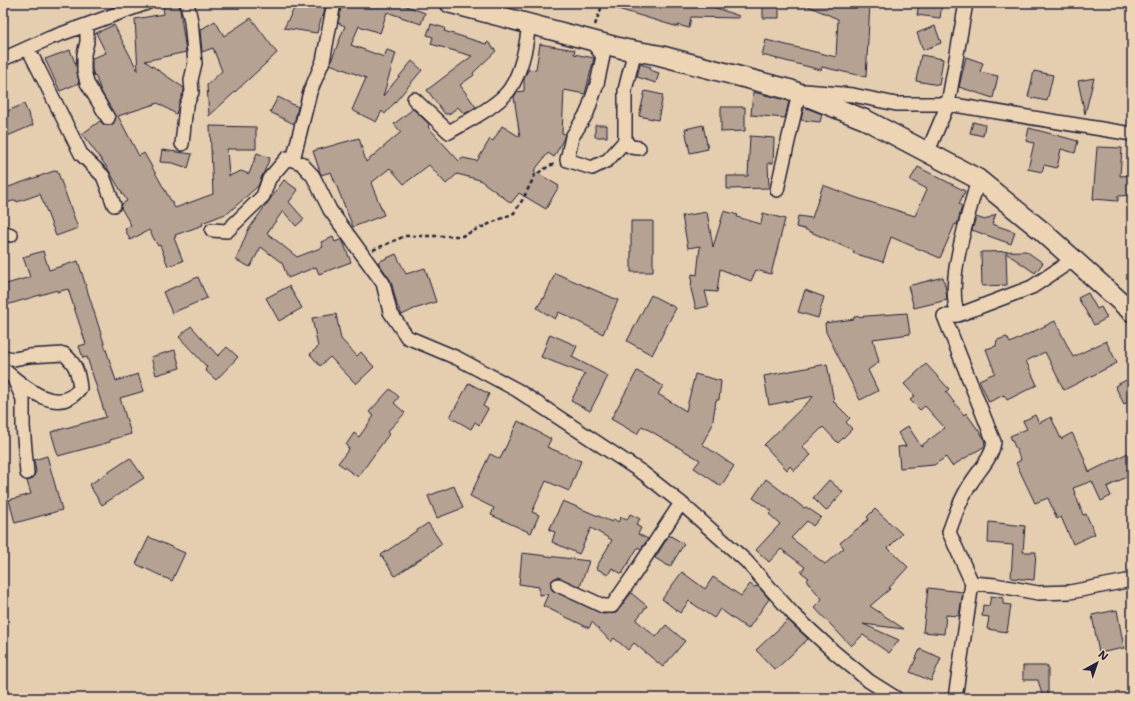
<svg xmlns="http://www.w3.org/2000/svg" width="1135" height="701" font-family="'Shantell Sans',sans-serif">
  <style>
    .building { fill: #b5a293; stroke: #22223b }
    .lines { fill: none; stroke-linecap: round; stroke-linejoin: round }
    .minor-casing { stroke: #22223b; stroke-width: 16 }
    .secondary-casing { stroke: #22223b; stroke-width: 22 }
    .path { stroke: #22223b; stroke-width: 2.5; stroke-dasharray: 4 3; stroke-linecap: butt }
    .minor { stroke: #edd4b5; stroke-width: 13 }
    .secondary { stroke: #edd4b5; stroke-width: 19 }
  </style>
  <rect width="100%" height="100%" fill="#e5cdb0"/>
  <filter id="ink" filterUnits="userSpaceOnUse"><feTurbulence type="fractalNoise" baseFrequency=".025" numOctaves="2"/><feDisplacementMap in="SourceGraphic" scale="8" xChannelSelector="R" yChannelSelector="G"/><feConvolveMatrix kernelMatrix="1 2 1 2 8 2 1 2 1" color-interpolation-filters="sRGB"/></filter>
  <g filter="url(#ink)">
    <path class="building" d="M174 3H179L186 52 145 61 184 88V91L176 114 158 103 118 116 139 156 144 153 175 208 213 194 210 126 256 127V149H227L229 176 241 171 249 174 257 153 270 158 258 186 228 213 202 223 203 225 175 235 176 237 174 238 183 261 168 266 160 245 158 246 149 230 130 240 125 229 131 225 121 208 122 204 127 201 106 166 82 134 100 121 104 125H112L116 118 101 91 95 75 94 76 92 69V58L106 53 96 33 114 25 138 71 135 19 164 14 163 6Z
      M297 3 326 5 323 17 322 16 317 33 284 28Z
      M346 3H398L425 13 421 24 387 12 380 33 359 26 351 45 384 57 387 50 396 53 383 96 412 61 422 70 385 114 382 111 376 122 352 110 366 78 330 64 345 26 338 23 341 7 344 8Z
      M609 3H702L739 16V18L691 17 689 28 678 25V27L608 6Z
      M763 3H779V18H763Z
      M801 3H870L866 77 822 67 821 70 762 55 766 40 836 57 838 19Z
      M919 3H942L940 18 917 15Z
      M251 18 277 53 209 116 207 85 222 71 213 48 202 52 200 30 215 21 224 36Z
      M431 24 445 28 444 31 486 44 488 42 496 51 473 73 474 75 460 85 476 107 464 114 458 107 449 114H445L427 90 472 56 431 44 433 37 427 35Z
      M935 26 941 43 923 50 917 33Z
      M540 44 575 50 574 54 594 58 585 94 564 90 562 133 565 134 563 140 554 157 548 153 534 171 559 186 546 209 519 193 511 203 480 180 457 174 446 184 429 165 404 184 390 168 371 183 384 215 353 227 331 172 321 175 313 151 359 138 366 162 401 132 394 124 413 109 429 124 428 127 459 161 463 158 477 161 490 139 493 141 502 126 520 137 514 97 517 92 524 91V79L528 70 536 69Z
      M70 50 76 65 79 83 60 91 45 59Z
      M921 55 943 59 939 85 916 81Z
      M966 57 983 63 980 72 998 76 993 98 959 87Z
      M640 64 651 67 650 70 659 73 656 83 637 77Z
      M1034 71 1053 75 1047 101 1028 97Z
      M1094 78 1085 114 1078 81Z
      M645 91 663 95 658 120 639 116Z
      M753 92 789 101 785 118 751 115Z
      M278 97 298 107 294 124 270 112Z
      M24 104 33 125 3 138V113Z
      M721 107H745V131L721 132Z
      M804 107 822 114 820 122 801 120Z
      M973 122 985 125 983 136 970 133Z
      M595 125H607V137H595Z
      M703 125 708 149 690 153 685 129Z
      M1029 128 1078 141 1075 153 1061 149 1057 168 1044 165 1042 172 1028 169 1034 143 1026 141Z
      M750 136 774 138 773 163H768L769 188 727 189V176H748Z
      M1097 147 1122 148 1120 176 1132 175V195L1118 196V201L1093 199Z
      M162 150 192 154 188 168 173 163 160 162Z
      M918 167 965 191 959 204 962 206 957 225 955 224 940 258 891 237 883 262 853 253 854 251 804 229 796 227 798 216 812 218 823 185 857 198 915 216 927 189 910 180Z
      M57 170 78 228 56 236 40 194 17 202 16 200 3 204V189Z
      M284 180 298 190 289 202 304 219 296 226 283 211 267 233 297 257 323 247 321 242 333 237 335 242 342 239 351 262 319 274 316 267 288 278 282 263 261 247 250 267 236 260 248 230Z
      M724 211 738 215 737 217 761 224 763 213 785 219 771 274 756 270 751 281 720 269 717 292 705 291 709 306 696 309 691 289 692 274 697 275 700 246 688 248 682 216 707 212 713 247Z
      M996 214 992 224 1015 232 1011 244 972 230 976 217 985 220Z
      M631 221H653V272H631Z
      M43 251 49 270 78 261 116 381 138 374 144 391 120 398 131 434 110 440V442L58 456 51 432 106 417 87 357 83 358 79 346 86 344 68 289 57 292V290L3 306V285L30 277 23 257Z
      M1026 251 1043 263 1035 273 1006 253 1007 285 982 286 981 252Z
      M396 254 406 274 425 268 436 302 414 309 402 315 397 305 391 281 378 262Z
      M555 273 618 300 603 334 559 312 555 319 537 308 543 298 544 299Z
      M198 277 207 298 172 313 163 292Z
      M943 277 946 290 947 300 914 308 908 286Z
      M289 286 302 308 279 321 266 298Z
      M805 290 824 297 818 318 798 312Z
      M1088 293 1097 309 1101 307 1107 318 1094 325 1078 298Z
      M651 295 676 308 652 355 627 341Z
      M907 313 910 334 873 339 879 362 868 370 878 391 860 400 826 332 825 323 854 319V317Z
      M336 314 341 339 357 356 361 352 374 367 356 384 330 357 320 366 310 354 318 347 312 318Z
      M1055 321 1073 357 1106 341 1117 363 1064 390 1045 352 1026 361 1037 385 1007 400 1004 395 989 402 979 380 995 373 986 349 996 346 997 340 1007 337 1010 343Z
      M191 326 218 356 227 347 238 357 216 380 205 370 207 367 179 337Z
      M550 334 577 346 572 357 608 376 590 411 571 401 585 374 541 357Z
      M175 350 180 368 156 375 151 357Z
      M827 364 834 402 850 418 846 422 852 429 838 443 823 427 802 447 811 455 794 471 790 466 787 470 764 445 814 396 769 405 764 376Z
      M926 364 949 389 946 392 964 415 966 413 984 438 985 446 952 466 946 457 934 465 900 468 898 447 906 446 898 433 908 426 921 446 945 428 925 406 920 410 910 400 915 396 904 384Z
      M637 371 663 386 658 394 686 411 695 374 721 381 719 400H716L712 426 702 444 734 466 721 486 694 468 700 460 642 426 637 434 611 419Z
      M1132 377V400L1124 404 1115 386Z
      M469 383 489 394 483 406 488 409 479 425 475 422 471 429 450 417Z
      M390 389 399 397 394 403 405 413 387 432 389 434 358 477 338 463 349 449 346 445 354 433 359 437 374 416 369 412Z
      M1035 415 1039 423 1051 417 1061 439 1072 433 1082 453 1089 472 1132 451V474L1107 487 1111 496 1101 501 1092 481 1073 488 1083 515 1086 514 1095 534 1073 544 1061 517 1057 519 1048 498 1035 503 1016 463 1021 460 1010 436 1027 429 1023 421Z
      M518 421 551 439 547 447 581 461 569 491 546 481 532 512 539 515 531 533 491 515 494 508 470 496 490 454 500 459Z
      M47 456 62 510 15 523 9 500 31 494 27 481 32 479 36 472 34 460Z
      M130 458 144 478 102 505 89 485Z
      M766 479 804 508 806 507 821 517 813 526 807 521 791 538 825 564 844 548 840 543 869 519 867 517 875 509 902 534 888 548 908 567 889 588 890 589 870 606 904 629 863 624 899 640 889 653 863 635 851 646 814 607 822 599 806 580 809 578 801 572 805 567 781 549 769 562 756 550 780 524 769 514 772 511 753 498Z
      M829 480 843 492 826 511 813 498Z
      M454 486 463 508 437 518 428 496Z
      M563 501 612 522 614 519 618 522 621 517 627 520 630 514 640 519 636 525 641 528 638 534 648 539 641 549 638 547 622 574 612 568 608 575 596 568 612 540 591 528 579 554 552 542 555 532 549 530Z
      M989 522 1025 526 1023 552H1036L1034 580 1011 578 1013 545 988 543Z
      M428 523 442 544 395 576 381 555Z
      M669 535 684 544 670 567 655 558Z
      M149 537 185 553 172 581 136 564Z
      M522 553 589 561 580 587 557 577 551 582 552 590 603 614 616 613 631 593 647 606 636 620 656 637 666 625 685 641 663 667 634 643 628 650 614 638 611 642 592 622 589 628 543 606 548 594 539 595V587L519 584Z
      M682 572 705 589 713 577 741 596 750 584 754 587 758 586 769 599 748 629 720 609 714 618 689 601 680 613 662 599Z
      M928 588 963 592 959 616 946 615 944 634 923 632Z
      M991 596 1003 598V604L1011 605 1007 632 987 629 989 617 982 616 983 605 989 606Z
      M1117 610 1124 648 1099 653 1092 615Z
      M788 620 808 639 775 670 756 650Z
      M920 649 941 658 931 681 910 672Z
      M1023 666H1048V698H1043L1038 680H1023Z"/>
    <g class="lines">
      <g class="minor-casing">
        <path id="minor" d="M87 25V42L84 54V70L87 83 108 118
          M590 40 603 56 597 84 587 113 572 137 567 160 592 168 608 160 625 141
          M28 48 81 154 103 176 114 205
          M624 49 633 58 625 90V141L631 147 639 148
          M3 59 50 38 147 3
          M805 91 853 95 896 104H948L1132 134
          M414 99 449 132C468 121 488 111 504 96 519 82 526 49 528 30L519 21
          M182 144 186 106 192 92 191 80 195 63 191 21 187 3
          M928 151 948 104 966 3
          M293 160 310 92 323 61 334 3
          M777 190 799 93
          M212 230 227 231 263 196 269 179 287 158 301 163 313 176 330 210 383 283 390 312 407 337 457 358 517 390 643 473 681 503 746 561 794 615 833 651 869 681 896 698
          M3 232 11 235
          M958 315C945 281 969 215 978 179
          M3 357 14 359 29 356 64 354C76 364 78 372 80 388 58 418 23 386 3 369
          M14 379 23 399V426L27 473
          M972 583 949 532C955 515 961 498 971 483 979 470 992 458 994 442L944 316 958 315 1032 287 1074 259
          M558 585 603 606H612L633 576 681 503
          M955 698 972 583 995 585 1038 593 1070 592 1132 580"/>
      </g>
      <g class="secondary-casing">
        <path id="secondary" d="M450 3 624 49 658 55 791 90 866 120 978 179 1042 231 1132 312"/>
      </g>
      <path class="path" d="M595 25 603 3
        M373 250 405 236H462L514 213 523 199 535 175 549 166 555 164"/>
      <use href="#minor" class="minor"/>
      <use href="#secondary" class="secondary"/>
    </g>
  </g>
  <rect width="1135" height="701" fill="none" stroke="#edd4b5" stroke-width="16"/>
  <rect x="8" y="8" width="1119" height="685" fill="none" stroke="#22223b" stroke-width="1.5" filter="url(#ink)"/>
  <g transform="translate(1097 663) rotate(40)" stroke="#edd4b5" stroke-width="3" paint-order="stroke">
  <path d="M0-3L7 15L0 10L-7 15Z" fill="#22223b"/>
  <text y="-6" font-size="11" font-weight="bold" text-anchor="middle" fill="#22223b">N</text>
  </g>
</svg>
